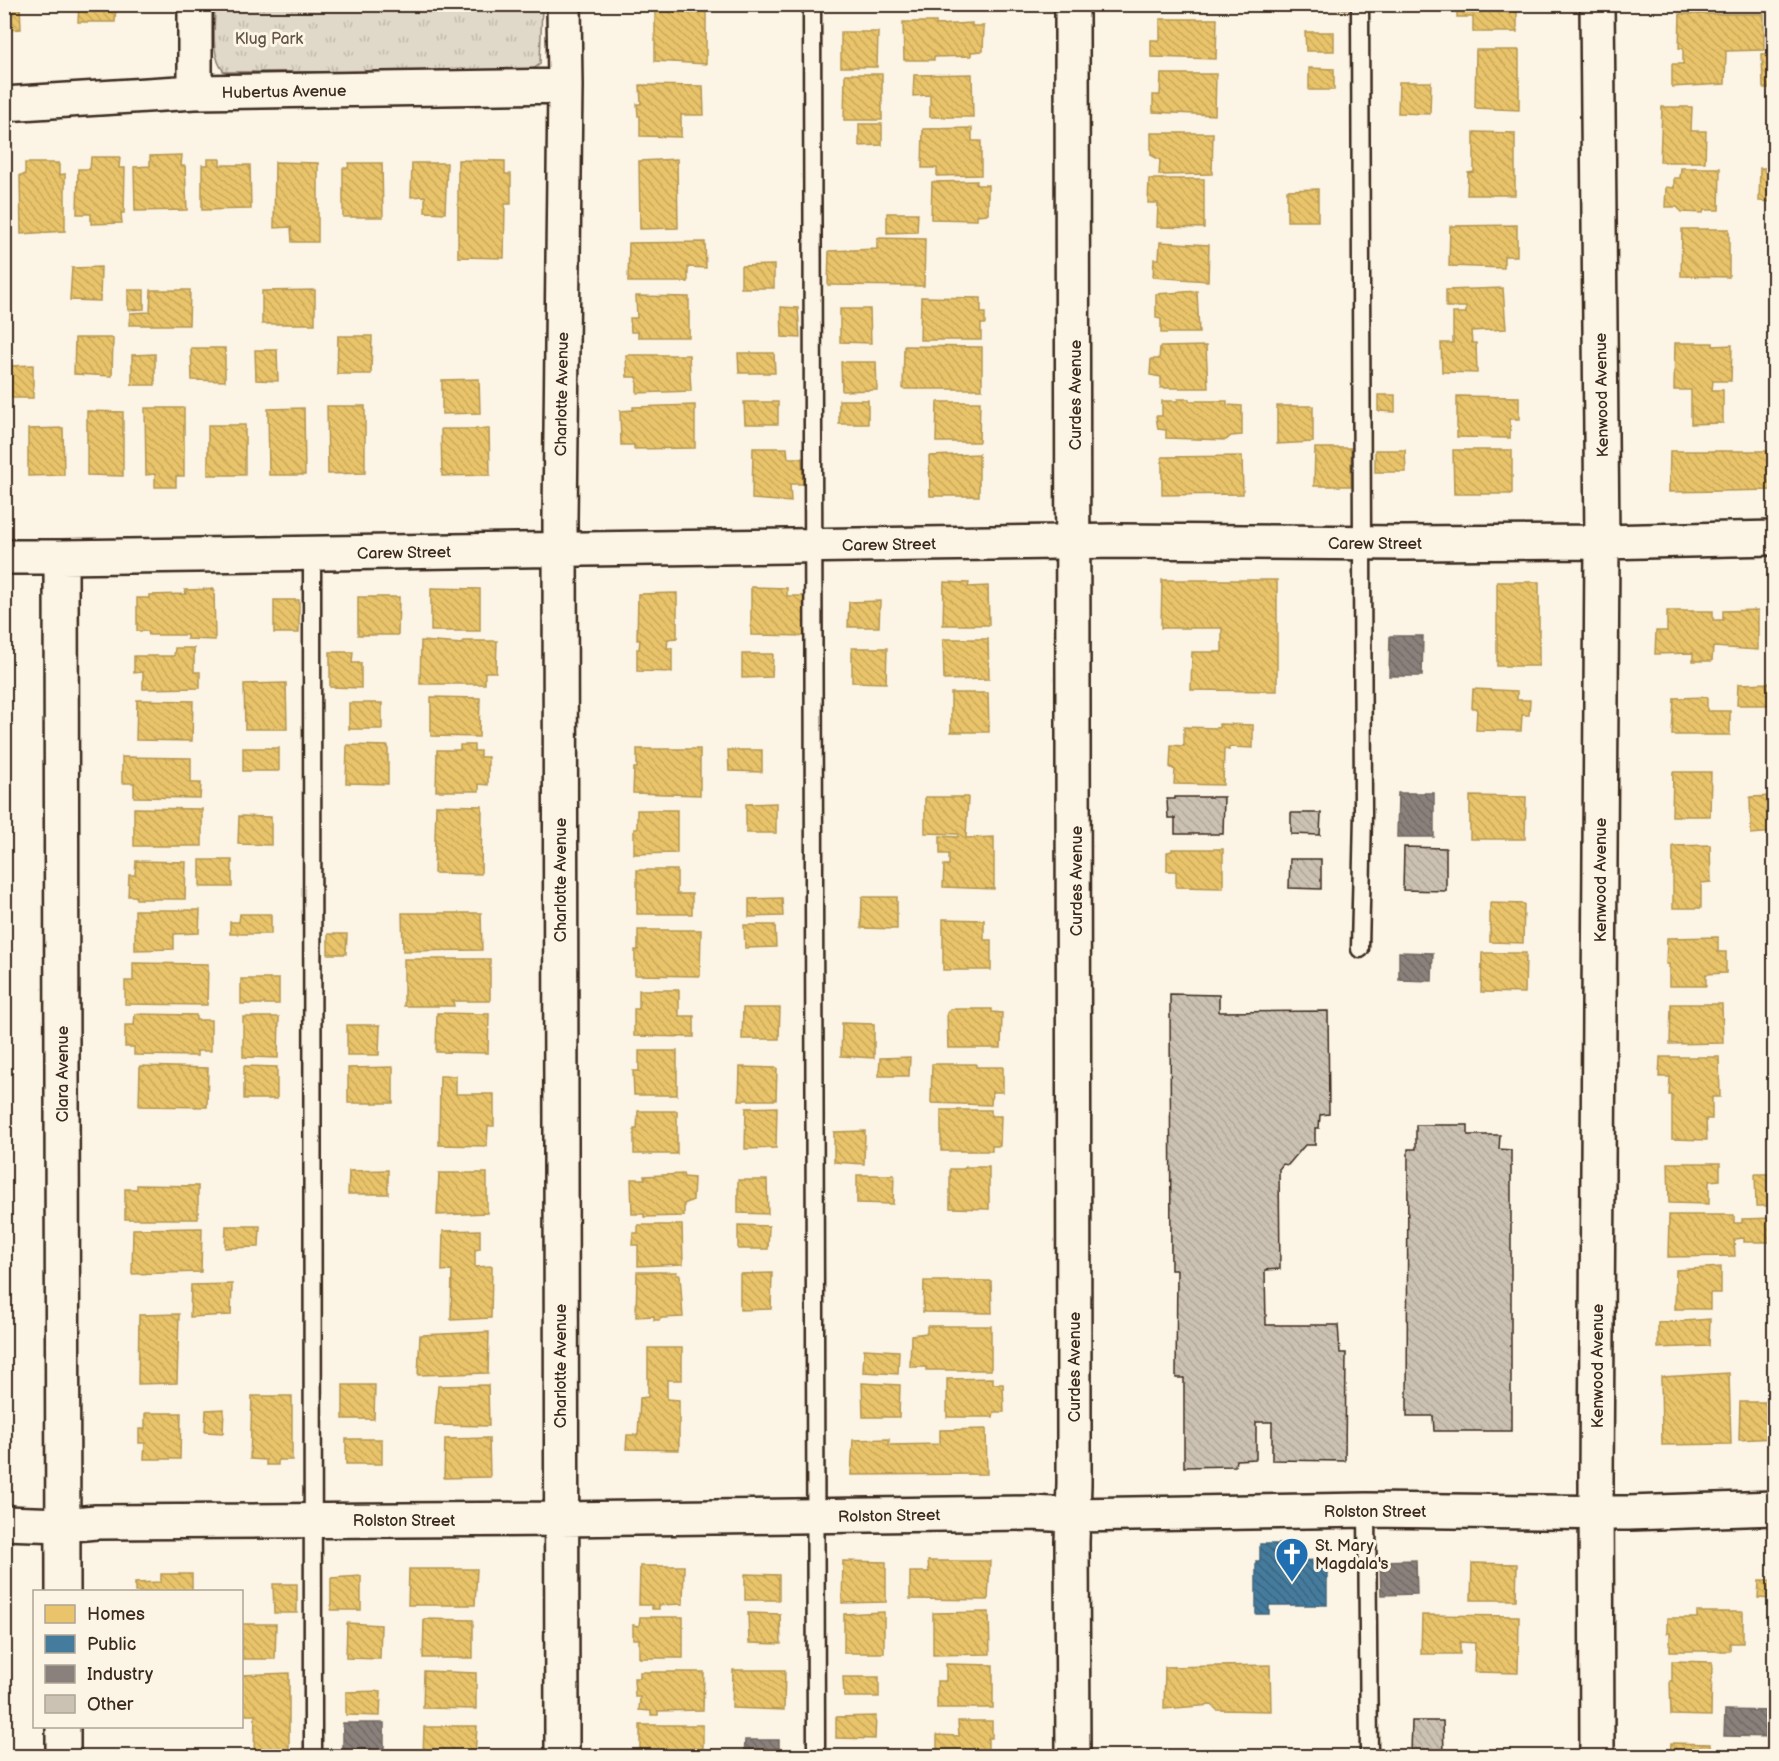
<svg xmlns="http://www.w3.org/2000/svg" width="1779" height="1761" font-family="'Balsamiq Sans',sans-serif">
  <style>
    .grass { fill: url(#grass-tufts); stroke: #8e8173; stroke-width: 1.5 }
    .homes { fill: url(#homes-back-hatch); stroke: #b59653; stroke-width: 1.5 }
    .public { fill: url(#public-back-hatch); stroke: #426377; stroke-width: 1.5 }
    .industry { fill: url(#industry-back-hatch); stroke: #726760; stroke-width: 1.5 }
    .building { fill: url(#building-back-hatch); stroke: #3b2a1e; stroke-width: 1.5 }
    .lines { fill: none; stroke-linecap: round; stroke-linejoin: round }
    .service-casing { stroke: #3b2a1e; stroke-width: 21 }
    .minor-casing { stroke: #3b2a1e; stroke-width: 38 }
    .service { stroke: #fcf5e5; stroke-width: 16 }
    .minor { stroke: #fcf5e5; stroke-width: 33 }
    .labels { text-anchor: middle; stroke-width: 6; stroke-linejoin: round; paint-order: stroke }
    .park-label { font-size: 16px; fill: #645648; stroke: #fcf5e5 }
    .street-label { font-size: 16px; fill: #3b2a1e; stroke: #fcf5e5 }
    .poi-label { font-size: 16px; fill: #3b2a1e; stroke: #fcf5e5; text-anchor: start }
  </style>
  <defs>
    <pattern id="grass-tufts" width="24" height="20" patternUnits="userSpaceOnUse" patternTransform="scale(1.5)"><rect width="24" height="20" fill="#e0d8c8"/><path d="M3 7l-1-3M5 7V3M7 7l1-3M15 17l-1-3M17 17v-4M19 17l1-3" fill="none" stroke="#c1baab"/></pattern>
    <pattern id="homes-back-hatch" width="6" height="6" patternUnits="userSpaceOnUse" patternTransform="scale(1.5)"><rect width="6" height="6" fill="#e9c46a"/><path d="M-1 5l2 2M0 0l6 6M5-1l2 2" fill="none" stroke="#c9a95b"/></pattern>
    <pattern id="public-back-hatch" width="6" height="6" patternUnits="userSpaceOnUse" patternTransform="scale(1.5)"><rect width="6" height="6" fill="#457b9d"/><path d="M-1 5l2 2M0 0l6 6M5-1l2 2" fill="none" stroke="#3b657f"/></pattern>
    <pattern id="industry-back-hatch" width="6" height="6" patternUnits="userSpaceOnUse" patternTransform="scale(1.5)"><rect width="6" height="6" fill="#8a817c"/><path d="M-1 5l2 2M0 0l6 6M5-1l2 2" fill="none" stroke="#726a65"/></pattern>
    <pattern id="building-back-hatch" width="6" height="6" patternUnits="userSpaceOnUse" patternTransform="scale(1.5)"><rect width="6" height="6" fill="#ccc2b3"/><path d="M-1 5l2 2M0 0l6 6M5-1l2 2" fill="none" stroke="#b0a79a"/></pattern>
  </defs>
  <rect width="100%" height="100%" fill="#fcf5e5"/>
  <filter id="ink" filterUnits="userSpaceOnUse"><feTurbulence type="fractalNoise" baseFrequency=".0167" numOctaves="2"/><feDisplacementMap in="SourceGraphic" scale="12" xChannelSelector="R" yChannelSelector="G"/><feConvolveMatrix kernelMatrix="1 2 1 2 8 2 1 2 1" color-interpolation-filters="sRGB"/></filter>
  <g filter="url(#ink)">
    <path class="grass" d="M215 5H542L540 64 532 70 517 71 224 72C210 55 215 26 215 5Z"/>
    <path class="homes" d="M4 4H20L21 29 4 30Z
      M79 4H116L115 22H78Z
      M655 4H706V64L655 61Z
      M850 4H885V7H850Z
      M1293 4H1349V9L1293 10Z
      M1457 4H1517V32H1473V17H1457Z
      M1680 14H1764V50L1726 51 1725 84 1672 87V64H1683V48H1679Z
      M1160 19H1217L1216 59 1151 57V40H1160Z
      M903 22H936V25L972 23V26H984L983 51 971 52V56L934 57V60H904Z
      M841 32H878L877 67H841Z
      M1305 32H1334V51H1306Z
      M1476 50H1519V110L1475 108Z
      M1774 53V88H1763L1762 54Z
      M1309 68 1334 69V90H1309Z
      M845 74H882V120H844Z
      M972 74 973 117H930V95L913 96 914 75Z
      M1161 74H1216L1215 115 1153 112V95H1160Z
      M1399 82H1431L1430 114 1398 113Z
      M640 85 703 86 704 115H681V137L640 136V116H638L637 104H641Z
      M1662 107H1692L1691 131H1706L1705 162H1660Z
      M859 124H882V145L859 146Z
      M972 128V141H981V175L937 176V168H922L923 129Z
      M1474 132 1515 133V195H1467L1468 173 1474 172Z
      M1151 133H1213L1212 174 1159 175 1160 160 1151 155Z
      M182 155 181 166H185L187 210 135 211 134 167 150 166V156Z
      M91 157H120L119 168H125L124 213H121L122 223 91 224V214H77L78 169H90Z
      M208 159H220V165H250L251 209 202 210V165H208Z
      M677 159 678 228 640 229 639 161Z
      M458 160 505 161V174H511V204H505L504 258 458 257Z
      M275 162 318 163V242H292L291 227 274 228Z
      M25 163H59V175L65 174V231L21 234 20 175H25Z
      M349 163H382L383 217H343V168H348Z
      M412 163H447L445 213 425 212V196L411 197Z
      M1681 168H1720L1719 210H1704L1703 213 1682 212 1677 207H1665L1666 187 1674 188V178H1680Z
      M1760 168H1774V202L1759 201Z
      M5 177 6 225H4Z
      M1149 179H1204V228L1157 227 1158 203H1148Z
      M977 181 976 185H988V214L977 215V220L931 219 932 182Z
      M1318 189V221H1287V190Z
      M887 213H918L917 232 887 233Z
      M1517 225V256H1504V268L1449 266 1450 226Z
      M1682 229H1729V277L1681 276Z
      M877 238 925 239 924 286 828 285 829 251 877 249Z
      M705 242 706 268 688 267V282H628L629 243Z
      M1160 242 1209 245 1208 281 1153 277 1154 259H1159Z
      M774 265V288H741V266Z
      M101 267 100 301 70 300 72 268Z
      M1772 283H1774V329H1772Z
      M1503 288 1506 329 1471 331 1472 343H1476L1477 373 1442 372 1441 343H1453V313H1466V307H1446V290Z
      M128 290H144V309L128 310Z
      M151 290H190L189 325H129L130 313 150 312Z
      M315 290V324H262V291Z
      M1197 291 1199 333H1161V319L1156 318V294Z
      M636 296 689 297V337H638V332H631L630 318H637Z
      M921 297 981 298V313H985V324H981V340H920Z
      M781 307 798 308 800 338 782 337Z
      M840 309H870L871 343 840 342Z
      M338 336H372L371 374H337Z
      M75 338H113L112 376 74 374Z
      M1675 343H1713V346L1732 345 1731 381H1713L1712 390H1723V423L1691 424V390H1674Z
      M904 346 982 347V389H903Z
      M1206 346 1208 388H1161V377L1150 375 1151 359H1159L1160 347Z
      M191 348H225V381L192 380Z
      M255 350H277L278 381 256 380Z
      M738 353H774L775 373H739Z
      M155 354V385H132V355Z
      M626 355H689L691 391 637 393V377H627Z
      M8 362 7 399H4V363Z
      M841 362H876L877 390 842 391Z
      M33 365V398H11V366Z
      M479 379 480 413 442 414V380Z
      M1378 395H1395V412L1378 411Z
      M1457 396 1519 397V419H1510V438L1457 437Z
      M1178 399H1189V401H1227V405L1242 406V435L1231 436 1226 440 1166 438V430L1158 429 1156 416H1162V401H1178Z
      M839 400H868V424H839Z
      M744 402H778V424H745Z
      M937 402H980L979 442H936Z
      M695 405V448L634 449V445H621L620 411 633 410V407Z
      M327 406H365V473L328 474Z
      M1277 406H1313V442L1277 444Z
      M145 408H184V476H176V487H155V474L146 475Z
      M304 408 305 475H269L268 409Z
      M87 411 123 412V476L87 475Z
      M208 425H245V475H208Z
      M63 428 64 475 28 476V429Z
      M441 429H489L490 475 442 476Z
      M753 448H787L788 458H802L803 484H790L791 502 752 499Z
      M1315 448H1351V486H1314Z
      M1375 450H1405L1406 472H1375Z
      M1453 450H1512V494H1454Z
      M1670 451H1774V490L1669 492Z
      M979 454V496H930L929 456Z
      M1242 456 1243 494 1162 495V457Z
      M1162 580H1277V691L1191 690 1192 652H1222V628H1161Z
      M944 582 969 583 968 587 988 586 989 625H943Z
      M1497 582H1539V666H1497Z
      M751 587 787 588V596H805V636L751 635Z
      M431 588 480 589V631H431Z
      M214 589 215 640 187 639V635H149L148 631H137V598H149V595L186 594 185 590Z
      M677 593V638L668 639 667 648H672V672L637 671V649H639L640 640H637L638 594Z
      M358 597H399L398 635H358Z
      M274 600H299V633H274Z
      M880 601 879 627H848L849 602Z
      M1758 610V650L1713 647 1712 661H1693V653L1655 654 1656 631H1667V611H1713V620H1723V611Z
      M943 639H988L989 679 944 680Z
      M421 641 463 644V641H497L496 672H485V684H420Z
      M175 648H194V672H200V688L143 689V672L134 673V656H174Z
      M852 648H887L886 683 852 682Z
      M330 652H353L352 663H361V688L330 687Z
      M742 654H773L772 677 742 678Z
      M286 683 287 729H245L244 684Z
      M1772 683 1773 705H1737L1738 684Z
      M1473 689 1517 691V700H1530L1529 715H1522L1521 731 1476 730 1477 708H1472Z
      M951 693H988L989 732H951Z
      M431 697 480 698 479 737 431 736Z
      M1707 697V711H1730V735H1672L1674 698Z
      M137 700 193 701 192 741 136 740Z
      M349 703H382V729H349Z
      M1219 724 1253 725V748L1229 747V750L1224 749 1223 785 1174 784 1175 770 1170 767 1171 745 1184 746V727L1219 728Z
      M347 745 388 746V784L346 783Z
      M460 745H474V751H480V757H488V785L479 784V791H436L437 750H460Z
      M243 748H279V771H243Z
      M637 749H700V795L633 793 634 768H637Z
      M728 750H762V772L729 771Z
      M122 757 191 758V783H201L200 798 134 797V783H122Z
      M1673 772H1711L1710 816H1672Z
      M1470 796 1526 797 1525 839H1470Z
      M1774 796V832L1751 834 1750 797Z
      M925 797H968L966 838 994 837V889L943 887 944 865H949V854H940V836L958 837V834L925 833Z
      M776 803V833H746V804Z
      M436 805 482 806 481 874 434 873Z
      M134 808 202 809V846H134Z
      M637 810H677V853L634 854V829H637Z
      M239 816 271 817V845L238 844Z
      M1710 845 1711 882 1701 883V908H1673V846Z
      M1172 849H1223V888L1176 887V871H1167V852L1172 851Z
      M200 860H232V887H200Z
      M136 861 186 862 185 899H136V896H128L129 875H135Z
      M637 870H677V894H692V914H637Z
      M862 897H897V929L861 928Z
      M782 898 783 916 749 917V899Z
      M1490 903 1524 904 1523 943 1490 942Z
      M135 910H200L199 933 174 934V949L135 950Z
      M402 913H481L482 950 403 951Z
      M240 914H271V934H230V922H239Z
      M943 919 984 920V940H991V970H943Z
      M744 925H775L776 947 745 948Z
      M638 930H701L700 976 635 975V950H638Z
      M328 934H347L346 954H328Z
      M1718 937V952H1726V973L1706 974V986H1669V964H1666L1667 938Z
      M1482 953H1526L1525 993 1481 992Z
      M404 959H490V1001H453L454 1006H404Z
      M133 963 208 964 207 1005 125 1004V981H133Z
      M241 979H279V1004H241Z
      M639 990H679V1016H694V1037L634 1036V1009H639Z
      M1770 1000H1774V1033H1770Z
      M1671 1004H1722L1723 1043 1670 1044Z
      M743 1008H780L779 1039H742Z
      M950 1009H992V1012L1002 1013 1001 1048H948L947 1013Z
      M437 1013 489 1014 488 1053 436 1052Z
      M135 1014 196 1015V1020H211V1051H197V1056L134 1055V1047H125V1025H134Z
      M243 1017H279L278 1058 243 1057Z
      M842 1023 874 1024V1058L841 1056Z
      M347 1025H380L379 1055H347Z
      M639 1051H677V1095H634L633 1071H639Z
      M910 1057 909 1076H879L880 1058Z
      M1660 1057H1719L1720 1097H1712V1119H1706L1707 1140 1672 1139V1095H1669L1670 1077H1659Z
      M932 1064H976V1067H1003V1092H992L991 1105 931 1103Z
      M140 1066 208 1068 207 1107 139 1106Z
      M244 1066 277 1067V1099H244Z
      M393 1067V1103H348V1068Z
      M740 1067 777 1068 776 1100H739Z
      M440 1076H456V1094H494V1126H488L487 1146 439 1145Z
      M777 1107 776 1148 745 1149 746 1108Z
      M941 1110H991V1116H1001L1000 1146H992V1151H941Z
      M638 1111H677V1154H634V1129H637Z
      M865 1131 864 1164 834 1162V1132Z
      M1668 1163H1720V1180L1709 1181V1204L1669 1203Z
      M966 1167H989V1209L950 1208V1169H963Z
      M388 1170V1194H348L349 1171Z
      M439 1173H487V1213L437 1215Z
      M683 1174 684 1177 694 1178 693 1200 684 1204V1216L644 1217V1214H632L631 1179H645L644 1176Z
      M1755 1174H1774V1206H1756Z
      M857 1175H894L893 1204 857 1203Z
      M738 1180H767L768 1214 738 1213Z
      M137 1185 198 1186V1219H125V1189H137Z
      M1669 1215H1734V1223H1742V1219L1774 1218V1242H1744V1238L1734 1239 1735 1256 1668 1257Z
      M638 1225H682L683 1264 638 1266V1245H632L633 1233H638Z
      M738 1225 769 1226 768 1249H738Z
      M226 1226H260L259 1247 225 1248Z
      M202 1228 201 1272 132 1274 133 1229Z
      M480 1230V1249L475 1250V1267L492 1266 491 1318 451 1320 452 1270 442 1271 443 1231Z
      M1721 1267V1293H1710V1309H1675L1676 1270Z
      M637 1272H677L676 1275H680L683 1317 662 1318 659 1320H654V1316L636 1317Z
      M772 1273 771 1309 740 1310V1274Z
      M924 1281H991L992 1313 923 1312Z
      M232 1284 231 1315 190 1317 191 1285Z
      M179 1314 177 1383 138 1384 139 1315Z
      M1710 1319 1709 1346 1658 1348V1323Z
      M927 1326H991V1370H926V1367H910L911 1335 927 1333Z
      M489 1332 488 1373 418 1375 420 1335Z
      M648 1348H682V1380H667V1399L679 1400V1450L626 1449 627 1435H638L640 1398 648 1397Z
      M864 1349 899 1351 898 1374 863 1372Z
      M1729 1373 1731 1444 1662 1445 1661 1377Z
      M993 1378V1384H1003L1004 1412H994L993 1417H947V1379Z
      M862 1383 900 1385 899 1417H863Z
      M343 1385H375L374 1419H343Z
      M488 1385 489 1426 435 1425 438 1386Z
      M252 1396H292V1460H278V1465H266V1460L250 1459Z
      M1740 1402H1774V1438L1739 1440Z
      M224 1409 223 1433 205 1432 206 1410Z
      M145 1413H181L180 1459H144L145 1443H139V1429H145Z
      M986 1429 987 1474 851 1475 853 1440 889 1439V1445L940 1444V1430Z
      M489 1438 490 1477 444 1478 445 1439Z
      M346 1439H382V1464H346Z
      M843 1561 886 1562V1602L842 1603Z
      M928 1561H990L988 1600 910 1599V1572H929Z
      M1472 1563 1517 1564 1516 1600H1471Z
      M640 1566H684L683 1604 659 1605V1609H652V1605H639Z
      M409 1569H477L475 1605H408Z
      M1772 1569H1774V1599L1758 1598 1759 1581H1772Z
      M161 1574H192V1592H135V1583L161 1582Z
      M745 1574 779 1575V1600H745Z
      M361 1576V1610H331V1578Z
      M273 1584H297V1613H274Z
      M884 1612V1653H844V1614Z
      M989 1612 990 1654 933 1655V1613Z
      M1697 1612H1743V1643H1730V1651H1670V1633H1667V1618H1697Z
      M748 1613 780 1614 781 1644 749 1643Z
      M1422 1615 1519 1616 1518 1673 1474 1672 1475 1643 1460 1642V1654H1421Z
      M640 1617H683V1658H639V1639H633V1625L639 1626Z
      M424 1619 473 1620V1658H423Z
      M347 1623 381 1625 380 1659 346 1658Z
      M242 1624H276L275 1659H242Z
      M1770 1632H1774V1653H1770Z
      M1672 1661 1712 1662 1711 1716 1671 1715 1670 1681H1672Z
      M946 1664 993 1665V1708H937V1681H946Z
      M1270 1665 1271 1711 1217 1710 1212 1705 1164 1709 1165 1667Z
      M733 1670H785L784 1710 732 1708Z
      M424 1671 476 1673V1709L423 1708Z
      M640 1672H704L703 1710 658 1711V1715H651V1711L639 1710 640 1697H635L634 1678H640Z
      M289 1673V1756H254L255 1715H242V1675Z
      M843 1677H879V1697H844Z
      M381 1691 380 1716 346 1715V1692Z
      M876 1716 875 1739 836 1738V1717Z
      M958 1721H992V1738H988V1756H937V1735L959 1736Z
      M640 1725H703V1751L713 1750V1756H640Z
      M441 1726H477L475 1756H423L424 1727H441Z
      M1671 1743 1710 1744V1756H1670Z
      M1474 1752H1512L1511 1756H1474Z"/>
    <path class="public" d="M1260 1544H1282V1561L1327 1560V1605H1269V1614H1256V1561H1260Z"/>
    <path class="industry" d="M1390 636H1423L1422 676H1389Z
      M1398 793H1434V837H1397Z
      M1399 952 1433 953 1432 981 1399 980Z
      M1416 1560 1417 1594 1381 1595 1380 1561Z
      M1725 1710 1774 1711V1737L1724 1736Z
      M343 1723H384V1756H343Z
      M745 1740H779V1756H744Z"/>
    <path class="building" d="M1175 797H1224L1223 834H1175V818H1168L1167 799H1175Z
      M1291 813H1321L1320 835 1291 834Z
      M1404 847 1446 848V891L1403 890Z
      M1290 859H1321V889L1289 888Z
      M1170 994 1219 995V1012L1328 1011 1329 1114 1320 1115 1319 1128H1315V1145H1305L1288 1165 1283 1164 1279 1169 1280 1269 1265 1270 1266 1325H1338L1340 1353H1346L1345 1461 1272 1460V1422H1256V1459L1236 1460 1235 1466 1184 1467V1378H1176L1177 1270H1171Z
      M1416 1125H1468V1135H1500L1499 1149 1511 1150V1431H1434L1433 1416H1407L1408 1149H1416Z
      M1412 1721H1443L1444 1753H1411Z"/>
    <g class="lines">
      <g class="service-casing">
        <path id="service" d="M812 4 816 1756
          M1360 4 1363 814 1360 949
          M312 554 313 1756
          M1367 1510 1369 1756"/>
      </g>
      <g class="minor-casing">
        <path id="minor" d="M195 4V92
          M1072 4C1076 498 1076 991 1074 1484L1072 1542 1073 1756
          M4 104 195 92 565 86
          M4 557H61L1118 541 1404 543 1602 542 1774 538
          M61 557 63 1592
          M4 1523 63 1525 96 1522 560 1519 1031 1513 1073 1515 1367 1510 1629 1513 1774 1508
          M63 1756V1726
          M562 1756 560 519 565 86 564 4
          M1597 1756 1596 1481 1602 542 1597 4"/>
      </g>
      <use href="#service" class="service"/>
      <use href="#minor" class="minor"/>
    </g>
  </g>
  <defs>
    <g id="church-pin" transform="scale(1.725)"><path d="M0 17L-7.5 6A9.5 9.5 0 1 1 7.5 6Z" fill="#1f6fb2" stroke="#fcf5e5"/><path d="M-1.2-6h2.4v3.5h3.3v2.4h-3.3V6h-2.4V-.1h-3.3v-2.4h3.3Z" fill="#fff"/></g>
  </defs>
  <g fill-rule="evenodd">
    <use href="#church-pin" x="1292" y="1554"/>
  </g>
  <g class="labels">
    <g class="park-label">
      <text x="269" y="44">Klug Park</text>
    </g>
    <g class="street-label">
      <text transform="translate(284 91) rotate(-1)" y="6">Hubertus Avenue</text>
      <text transform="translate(561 394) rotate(-89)" y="6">Charlotte Avenue</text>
      <text transform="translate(1075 395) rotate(-90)" y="6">Curdes Avenue</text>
      <text transform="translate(1601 395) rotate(-91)" y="6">Kenwood Avenue</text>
      <text x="1375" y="549">Carew Street</text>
      <text transform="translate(889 544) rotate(-1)" y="6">Carew Street</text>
      <text transform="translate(404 552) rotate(-1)" y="6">Carew Street</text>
      <text transform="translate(560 880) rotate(-90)" y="6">Charlotte Avenue</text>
      <text transform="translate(1600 880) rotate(-90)" y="6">Kenwood Avenue</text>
      <text transform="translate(1076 881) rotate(-90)" y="6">Curdes Avenue</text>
      <text transform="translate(62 1074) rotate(-90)" y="6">Clara Avenue</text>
      <text transform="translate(560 1366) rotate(-90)" y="6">Charlotte Avenue</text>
      <text transform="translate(1597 1366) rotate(-90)" y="6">Kenwood Avenue</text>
      <text transform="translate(1074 1367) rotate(-90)" y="6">Curdes Avenue</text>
      <text x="1375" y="1517">Rolston Street</text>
      <text transform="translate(889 1515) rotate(-1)" y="6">Rolston Street</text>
      <text x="404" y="1526">Rolston Street</text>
    </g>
    <g class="poi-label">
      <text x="1315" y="1551">St. Mary<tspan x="1315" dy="18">Magdala's</tspan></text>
    </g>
  </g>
  <rect width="1779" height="1761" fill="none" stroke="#fcf5e5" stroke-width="24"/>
  <rect x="12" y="12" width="1755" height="1737" fill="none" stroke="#3b2a1e" stroke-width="2" filter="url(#ink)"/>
  <rect x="33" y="1590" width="210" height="138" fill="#fcf5e5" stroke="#afa495" stroke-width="1.5"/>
  <rect x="45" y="1605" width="30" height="18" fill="#e9c46a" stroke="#afa495" stroke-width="1.5"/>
  <text x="87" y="1620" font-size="18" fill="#3b2a1e">Homes</text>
  <rect x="45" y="1635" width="30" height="18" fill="#457b9d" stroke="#afa495" stroke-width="1.5"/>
  <text x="87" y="1650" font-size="18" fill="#3b2a1e">Public</text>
  <rect x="45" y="1665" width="30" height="18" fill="#8a817c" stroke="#afa495" stroke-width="1.5"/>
  <text x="87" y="1680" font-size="18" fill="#3b2a1e">Industry</text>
  <rect x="45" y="1695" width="30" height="18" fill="#ccc2b3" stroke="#afa495" stroke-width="1.5"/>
  <text x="87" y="1710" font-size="18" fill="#3b2a1e">Other</text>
</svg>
